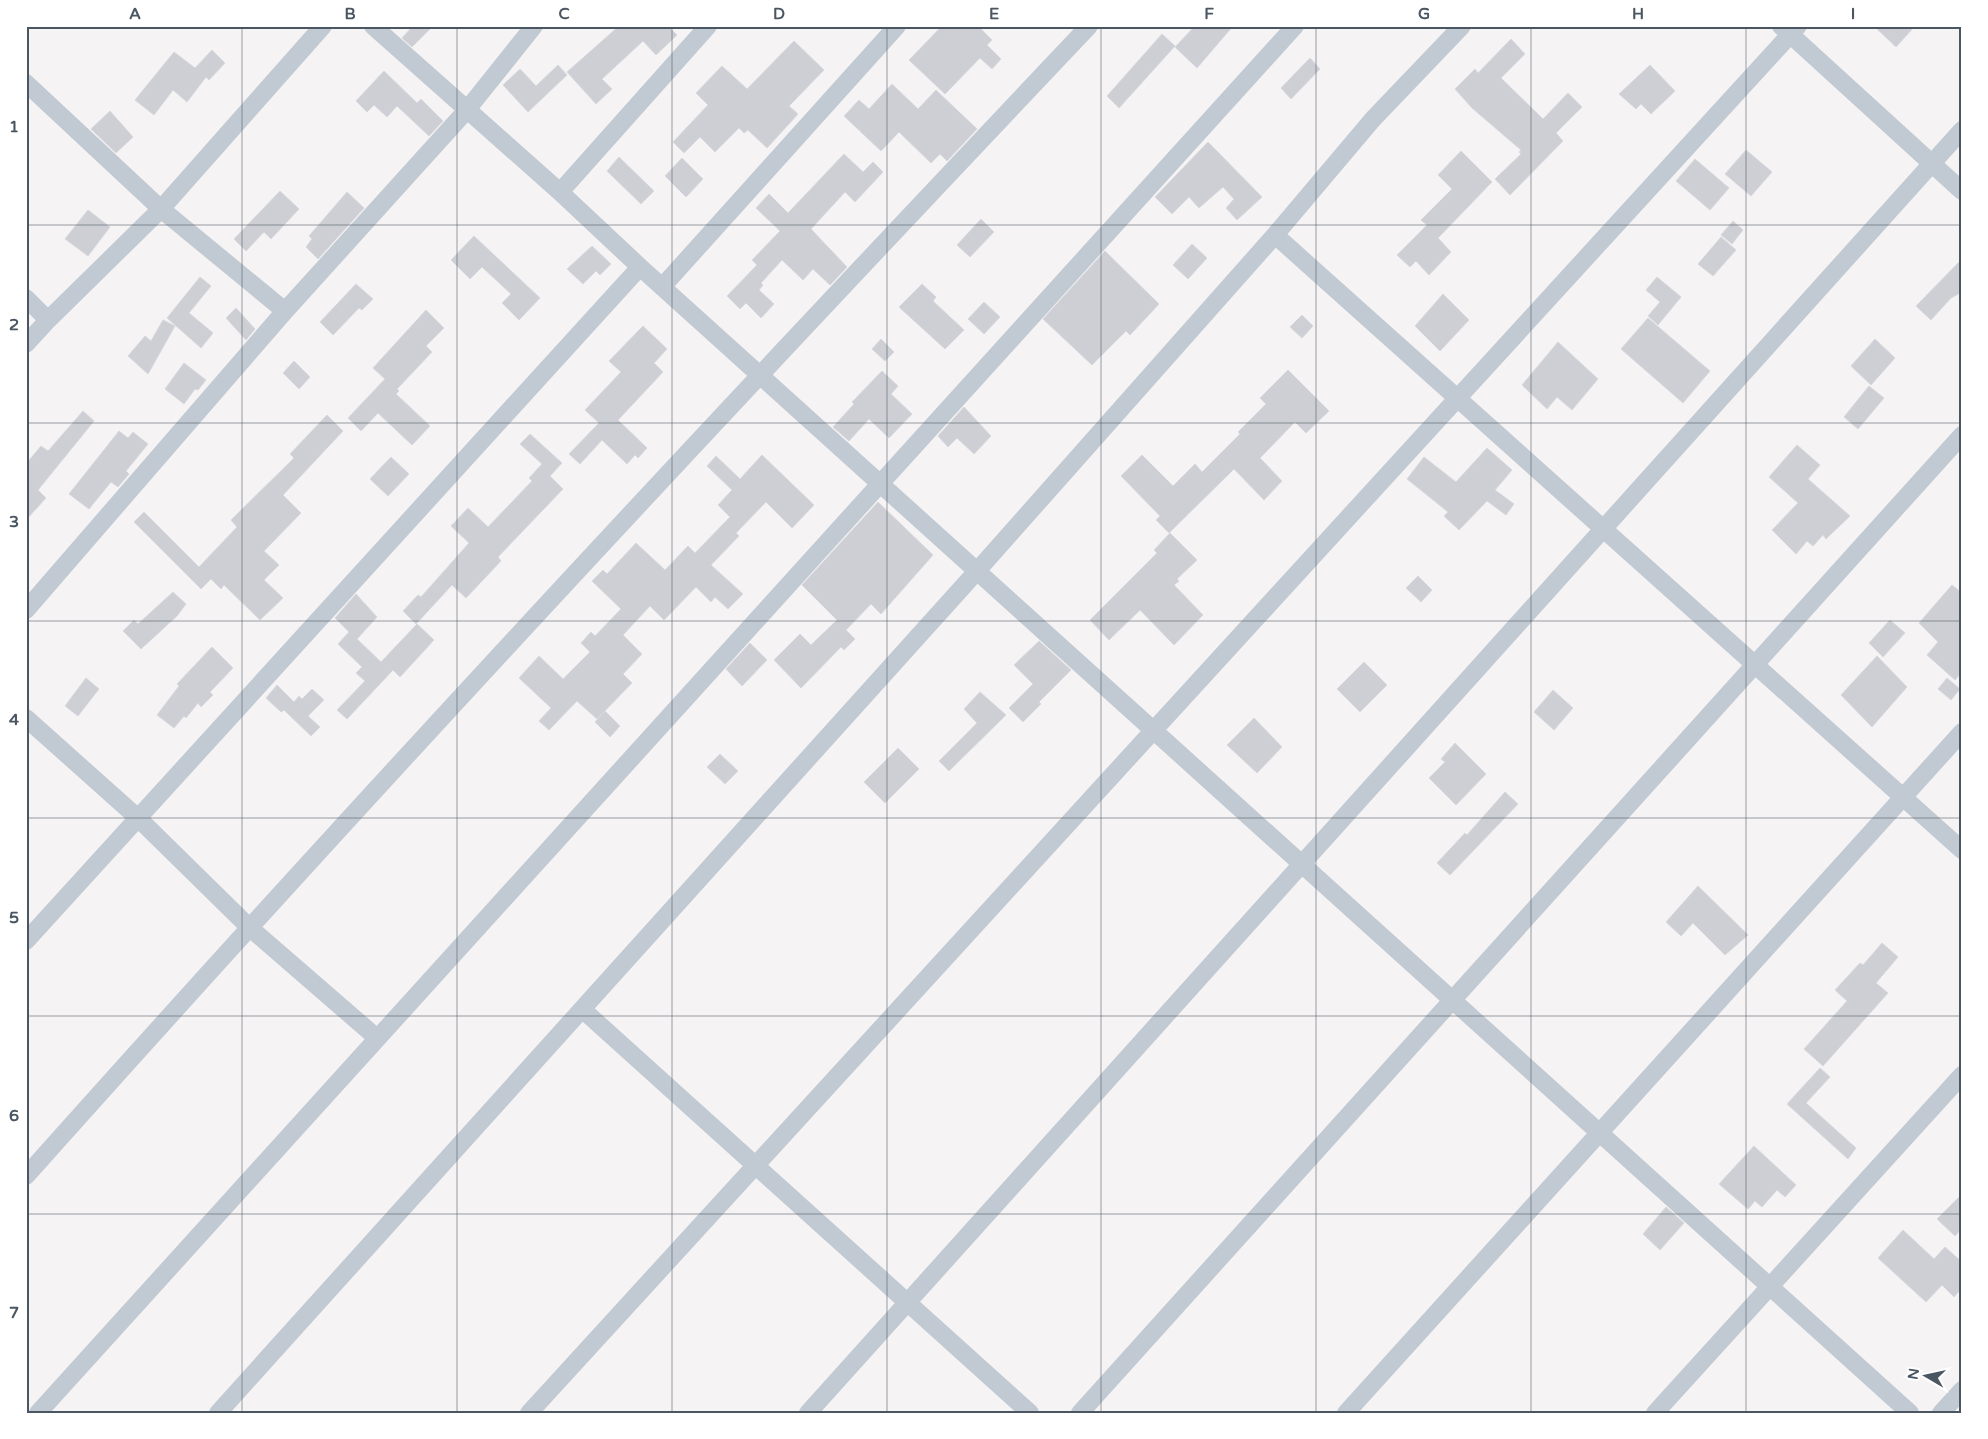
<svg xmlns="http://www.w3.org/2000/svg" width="1988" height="1439" font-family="'Varela Round',sans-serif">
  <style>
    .building { fill: #cdcfd5; stroke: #d7d9de }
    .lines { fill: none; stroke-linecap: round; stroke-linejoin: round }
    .minor { stroke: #c1cad2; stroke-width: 18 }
    .grid { fill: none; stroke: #4a5661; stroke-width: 1; stroke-opacity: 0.55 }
    .neatline { fill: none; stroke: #4a5661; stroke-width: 2 }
    .grid-label { font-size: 16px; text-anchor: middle; font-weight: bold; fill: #4a5661 }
  </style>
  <rect width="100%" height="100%" fill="#f5f3f3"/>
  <path class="building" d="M413 26H433L412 47 402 38Z
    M619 26H668L677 35 656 55 643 41 602 79 612 89 596 104 567 72Z
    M942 26H978L992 40 987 45 1001 59 992 69 980 58 945 94 909 60Z
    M1195 26H1233L1197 68 1175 47Z
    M1874 26H1915L1896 47Z
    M1162 34 1175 46 1119 108 1107 96Z
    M1511 39 1525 54 1501 78 1543 119 1568 93 1582 107 1556 133 1563 141 1510 195 1495 179 1521 154 1519 152 1521 150 1472 108 1455 89 1475 69 1478 73Z
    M794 41 824 70 789 106 798 114 767 148 748 130 744 133 739 128 715 152 700 137 684 153 673 142 708 105 696 93 722 66 747 89Z
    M212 50 225 63 209 80 206 77 187 102 173 90 154 115 135 100 174 52 195 68Z
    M1310 58 1320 69 1291 99 1281 88Z
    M558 65 567 75 528 112 503 85 520 69 536 86Z
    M1650 65 1675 91 1651 114 1641 104 1636 109 1619 94Z
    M384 71 417 103 421 99 443 121 429 136 397 106 387 117 374 105 367 112 356 101Z
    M892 84 918 109 936 90 977 129 947 161 940 154 931 163 899 132 881 151 844 116 859 100 869 109Z
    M110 111 133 137 116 153 91 129Z
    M1208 142 1262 197 1237 220 1226 208 1234 199 1223 187 1199 208 1189 197 1172 214 1155 197Z
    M1746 150 1772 172 1751 196 1725 174Z
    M1461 151 1492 182 1438 238 1451 252 1429 275 1416 261 1410 267 1397 255 1427 225 1421 220 1452 189 1438 175Z
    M844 154 863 172 873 162 883 172 855 202 845 192 811 229 847 267 830 285 813 269 803 280 782 260 761 283 763 285 759 290 774 304 761 318 746 303 740 309 727 296 757 265 752 260 780 231 756 208 769 194 788 213Z
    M619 157 654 191 641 204 607 171Z
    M682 158 703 179 686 197 665 176Z
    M1695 159 1729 188 1710 210 1676 181Z
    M280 191 299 209 271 239 264 232 246 251 234 239Z
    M347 192 364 208 318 259 306 247 312 239 309 236Z
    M88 210 110 227 88 256 65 239Z
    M981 219 994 232 970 257 957 245Z
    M1733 221 1743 230 1732 244 1721 235Z
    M474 236 540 298 519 320 502 303 511 294 482 267 470 279 451 260Z
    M1721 237 1736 250 1713 276 1698 264Z
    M1192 244 1207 258 1188 279 1173 265Z
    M592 246 611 264 600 275 596 271 583 284 567 269Z
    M1105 251 1159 304 1130 335 1126 331 1092 365 1043 319Z
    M1962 259V292L1951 298 1931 320 1916 306Z
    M200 277 211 286 189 313 213 333 201 348 167 318Z
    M1657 277 1681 297 1658 325 1648 316 1660 302 1646 290Z
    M356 284 373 299 362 310 359 308 333 335 320 322Z
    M922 284 936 297 933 301 964 330 945 349 899 307Z
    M1443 294 1469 320 1440 351 1415 326Z
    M984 302 1000 317 984 334 968 319Z
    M236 308 255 329 246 340 226 318Z
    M426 310 444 328 426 346 432 352 397 389 399 391 396 394 430 426 412 445 378 413 361 431 348 418 385 379 373 368Z
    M1302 315 1313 326 1302 338 1290 327Z
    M1648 318 1710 371 1683 403 1621 349Z
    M163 320 175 326 148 374 128 356 145 336 151 341Z
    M643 326 667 349 654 363 663 372 618 420 647 448 638 458 635 455 627 464 602 440 580 464 569 454 599 423 585 410 621 372 609 361Z
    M881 339 894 352 885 361 872 349Z
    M1875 339 1895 358 1871 385 1851 366Z
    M1558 342 1598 379 1572 410 1557 397 1547 409 1522 385Z
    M294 361 310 377 299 389 283 373Z
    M184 363 206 380 198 390 195 389 184 404 165 389Z
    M1288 370 1329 411 1306 433 1295 422 1260 458 1282 481 1264 500 1234 469 1169 533 1156 520 1160 516 1121 476 1142 455 1173 486 1195 464 1202 472 1240 434 1238 432 1266 404 1260 398Z
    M882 371 898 386 891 394 912 414 889 438 869 419 849 441 833 427 854 404 852 402Z
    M1869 386 1884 398 1858 429 1844 417Z
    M964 407 991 436 974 454 957 438 948 447 938 436Z
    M83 411 94 421 38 490 46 498 26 520V464L41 446 48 451Z
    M327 415 343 431 283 495 301 513 264 551 279 565 264 580 283 598 260 620 224 585 221 589 211 579 201 589 134 522 144 512 199 567 237 527 231 520 294 458 290 454Z
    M119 431 128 438 133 432 148 444 126 471 129 474 118 487 111 482 89 509 69 494Z
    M530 434 562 463 550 476 563 489 498 557 501 561 466 598 452 585 416 624 403 611 418 595 421 597 469 543 451 526 468 508 488 527 532 481 529 478 542 464 520 444Z
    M1797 445 1820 465 1808 479 1850 516 1826 539 1823 535 1813 546 1807 541 1796 554 1772 530 1798 503 1769 477Z
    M1487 448 1512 470 1495 490 1514 504 1506 515 1487 501 1459 530 1444 516 1448 512 1407 479 1424 457 1456 482Z
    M762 455 814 505 792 528 766 502 736 533 739 536 711 565 743 594 728 609 715 597 711 602 696 587 664 620 650 606 623 635 642 654 623 674 632 683 597 719 577 701 549 730 539 721 551 708 519 678 539 656 563 679 590 652 581 643 591 632 595 636 621 609 592 581 603 570 607 574 636 543 665 570 688 546 695 553 730 517 718 505 732 490 707 466 716 456 740 479Z
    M391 457 409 474 388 496 370 479Z
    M878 502 933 555 881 614 871 604 846 630 855 639 844 650 841 647 801 688 774 660 800 634 811 645 837 620 802 585Z
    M1170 533 1197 560 1177 579 1179 581 1174 585 1203 615 1174 645 1140 610 1109 640 1090 620 1157 553 1154 550Z
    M1418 576 1432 590 1421 602 1406 588Z
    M1952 585 1962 593V672L1955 680 1927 655 1938 642 1919 623Z
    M173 592 186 604 177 616 141 649 123 631 134 620 138 624Z
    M356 594 377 617 357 639 381 662 417 624 434 640 400 677 393 670 347 719 337 710 365 681 356 673 362 667 338 644 349 632 335 618Z
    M1890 620 1905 633 1883 657 1869 643Z
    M1039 641 1071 670 1039 702 1041 704 1023 722 1009 708 1033 684 1014 665Z
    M750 643 767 660 742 686 726 669Z
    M212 647 233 668 210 692 213 695 201 707 198 703 186 718 184 716 174 728 157 715 179 686 177 684Z
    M1877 656 1907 687 1872 727 1841 695Z
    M1364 662 1387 685 1360 712 1337 689Z
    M86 678 99 689 78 716 65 706Z
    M1947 678 1960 689 1951 700 1938 689Z
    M277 685 294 702 299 696 302 699 312 689 324 700 308 716 320 727 311 736 284 710 281 712 266 698Z
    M1553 690 1573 708 1554 730 1534 712Z
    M980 692 1006 715 949 771 939 761 977 723 964 709Z
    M605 711 620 726 610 737 595 722Z
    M1254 718 1282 747 1257 773 1227 745Z
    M1455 743 1486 774 1456 805 1429 778 1445 762 1441 759Z
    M898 748 919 769 885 803 864 782Z
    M720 754 738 771 725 784 707 767Z
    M1505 792 1518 804 1450 875 1437 863 1465 833 1467 835Z
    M1698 886 1748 935 1725 955 1693 923 1681 936 1666 922Z
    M1882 943 1898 957 1876 983 1888 993 1823 1066 1804 1049 1847 1001 1835 990 1860 963 1863 965Z
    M1820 1068 1830 1077 1806 1103 1856 1148 1848 1159 1787 1104Z
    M1754 1146 1796 1185 1785 1197 1777 1190 1762 1207 1755 1201 1748 1209 1719 1184Z
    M1962 1194V1228L1955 1236 1937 1219Z
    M1666 1207 1684 1223 1660 1250 1643 1234Z
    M1903 1230 1934 1259 1945 1247 1962 1262V1288L1954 1297 1942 1285 1926 1302 1878 1258Z"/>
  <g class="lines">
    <path class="minor" d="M373 26 560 192 640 267 1910 1413
      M1781 26 1962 191
      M26 83 161 209 285 311
      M560 192 708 26
      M1275 235 1962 850
      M662 287 897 26
      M26 298 48 320
      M26 344 48 320 161 209 323 26
      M26 610 285 311 466 111 534 26
      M26 718 138 818 249 927 377 1038
      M26 941 640 267
      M582 1009 1030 1413
      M26 1176C374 786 730 405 1089 26
      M38 1413 1295 26
      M218 1413 977 571 1275 235 1373 119 1462 26
      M529 1413 1798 26
      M808 1413 1962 130
      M1080 1413 1962 435
      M1346 1413 1962 732
      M1655 1413 1962 1075
      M1941 1413 1962 1390"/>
  </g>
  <path class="grid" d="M242 26V1413M457 26V1413M672 26V1413M887 26V1413M1101 26V1413M1316 26V1413M1531 26V1413M1746 26V1413M26 225H1962M26 423H1962M26 621H1962M26 818H1962M26 1016H1962M26 1214H1962"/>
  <rect width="1988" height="1439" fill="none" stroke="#ffffff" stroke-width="55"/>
  <g transform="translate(1926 1376) rotate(279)" stroke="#ffffff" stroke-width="4" paint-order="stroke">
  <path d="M0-4L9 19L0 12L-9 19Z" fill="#4a5661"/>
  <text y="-8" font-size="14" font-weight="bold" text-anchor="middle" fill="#4a5661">N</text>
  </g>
  <rect x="28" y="28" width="1932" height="1384" class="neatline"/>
  <g class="grid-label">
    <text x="135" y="19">A</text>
    <text x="350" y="19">B</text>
    <text x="564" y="19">C</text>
    <text x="779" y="19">D</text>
    <text x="994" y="19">E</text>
    <text x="1209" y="19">F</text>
    <text x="1424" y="19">G</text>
    <text x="1638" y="19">H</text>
    <text x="1853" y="19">I</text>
    <text x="14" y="132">1</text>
    <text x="14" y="330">2</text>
    <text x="14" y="527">3</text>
    <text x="14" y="725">4</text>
    <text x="14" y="923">5</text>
    <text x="14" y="1121">6</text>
    <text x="14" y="1318">7</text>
  </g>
</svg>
